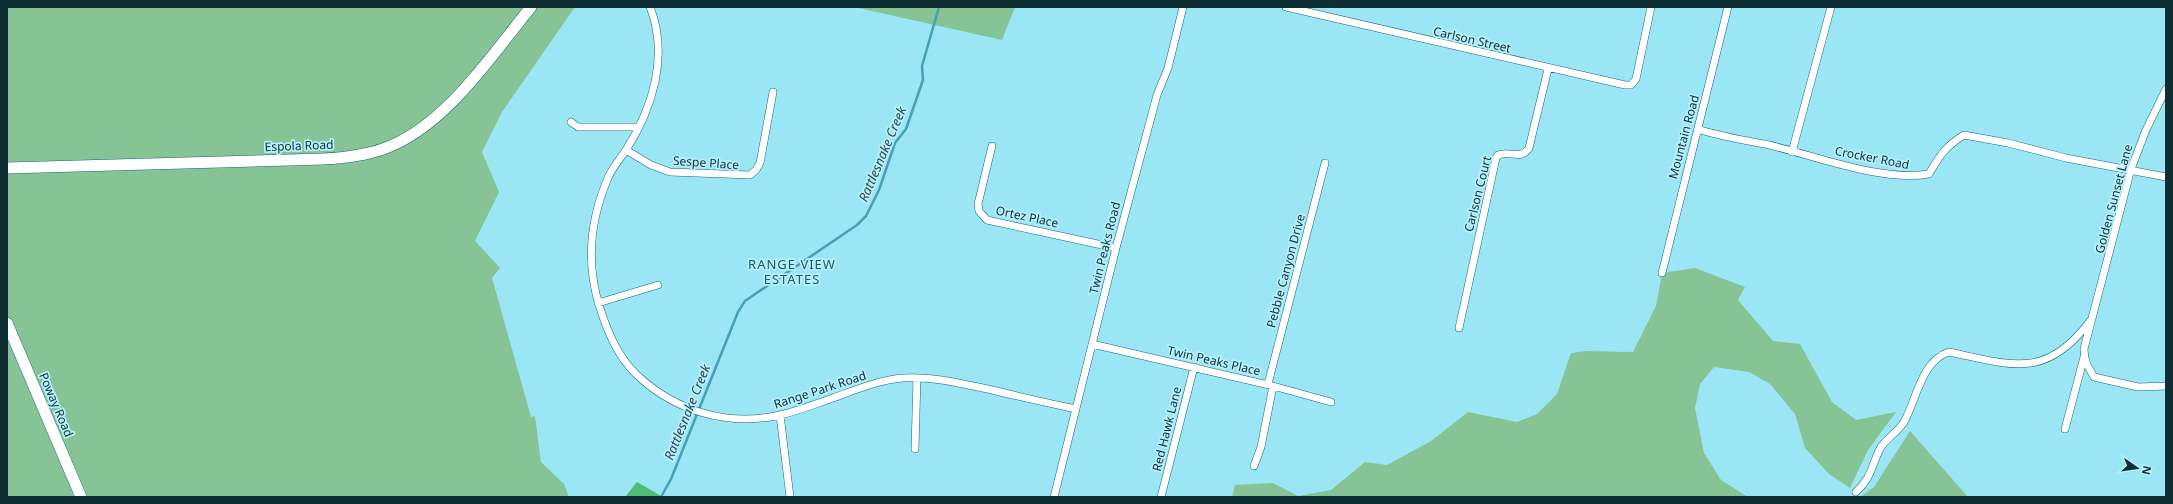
<svg xmlns="http://www.w3.org/2000/svg" width="2173" height="504" font-family="'Noto Sans',sans-serif">
  <style>
    .green { fill: #86c496 }
    .forest { fill: #51bc73 }
    .lines { fill: none; stroke-linecap: round; stroke-linejoin: round }
    .stream { stroke: #48a0b0; stroke-width: 2.5 }
    .minor-casing { stroke: #156875; stroke-width: 8 }
    .primary-casing { stroke: #156875; stroke-width: 12 }
    .minor { stroke: #fff; stroke-width: 7 }
    .primary { stroke: #fff; stroke-width: 11 }
    .labels { text-anchor: middle; stroke-width: 3.5; stroke-linejoin: round; paint-order: stroke }
    .street-label { font-size: 12px; fill: #0f2e34; stroke: #b6f0fc }
    .water-label { font-size: 13px; font-style: italic; fill: #2c484d; stroke: #b6f0fc }
    .neighbourhood-label { font-size: 13px; letter-spacing: 1px; fill: #1e5963; stroke: #b6f0fc }
  </style>
  <rect width="100%" height="100%" fill="#9be6f5"/>
  <path class="green" d="M7 7H575L502 112 482 152 499 192 475 241 500 268 492 278 531 417 535 416 541 462 564 484 569 497H7Z
    M854 7H1015L1002 40Z
    M1695 268 1745 287 1738 300 1773 341 1800 344 1832 402 1856 420 1896 412 1868 450 1850 488 1829 474 1805 448 1795 414 1770 384 1749 372 1714 367 1700 384 1695 408 1704 453 1721 480 1748 497H1232L1235 485 1273 483 1298 496 1331 490 1365 462 1387 465 1431 441 1468 412 1517 422 1537 414 1557 394 1571 353 1587 351 1633 352 1656 306 1662 273Z
    M1910 431 1968 497H1860L1874 487Z"/>
  <path class="forest" d="M637 482 663 497H625Z"/>
  <g class="lines">
    <path class="stream" d="M661 497 671 479 738 312 745 301 857 225 866 216 879 190 895 143 906 129 923 80 922 66 939 7"/>
    <g class="minor-casing">
      <path id="minor" d="M650 7C669 55 653 108 626 150 620 159 612 168 608 178 590 220 586 265 600 308 608 333 618 357 637 375 675 411 728 427 780 415 798 411 815 404 833 398 855 390 879 380 903 378 934 376 962 384 992 390 1020 397 1048 403 1076 409
        M1286 7 1625 85H1631L1636 79 1651 7
        M2166 89 2146 130 2131 169 2084 349C2084 361 2088 367 2094 377L2138 387 2166 386
        M571 122 578 127H638
        M1698 129C1721 137 1745 140 1769 145 1816 156 1881 182 1929 174 1940 155 1946 146 1964 135L2008 143 2066 158 2166 177
        M992 146 978 204 979 211 987 220 1116 248
        M626 150 651 165 670 172 750 175 756 170 760 163 773 92
        M1792 152 1831 7
        M1662 273 1728 7
        M598 303 658 285
        M1459 328 1496 158 1498 155C1510 150 1521 161 1529 148L1548 69
        M1092 344 1273 386 1331 402
        M1268 384 1325 163
        M780 415 790 497
        M2065 429 2084 357
        M915 449 917 378
        M1254 466 1261 447 1273 386
        M1856 492C1873 476 1871 465 1881 447 1887 438 1898 432 1904 422 1917 399 1921 361 1949 352 2012 365 2046 380 2090 321
        M1054 497 1116 248 1157 95 1168 68 1183 7
        M1161 497 1194 367"/>
    </g>
    <g class="primary-casing">
      <path id="primary" d="M7 168 323 159C343 158 363 156 383 149 444 128 491 56 531 7
        M7 323 81 497"/>
    </g>
    <use href="#minor" class="minor"/>
    <use href="#primary" class="primary"/>
  </g>
  <g class="labels">
    <g class="street-label">
      <text transform="translate(1472 40) rotate(13)" y="4">Carlson Street</text>
      <text transform="translate(1684 137) rotate(-75)" y="4">Mountain Road</text>
      <text transform="translate(299 146) rotate(-2)" y="4">Espola Road</text>
      <text transform="translate(1872 158) rotate(11)" y="4">Crocker Road</text>
      <text transform="translate(706 163) rotate(4)" y="4">Sespe Place</text>
      <text transform="translate(1478 194) rotate(-76)" y="4">Carlson Court</text>
      <text transform="translate(2114 199) rotate(-75)" y="4">Golden Sunset Lane</text>
      <text transform="translate(1027 217) rotate(12)" y="4">Ortez Place</text>
      <text transform="translate(1105 248) rotate(-76)" y="4">Twin Peaks Road</text>
      <text transform="translate(1286 271) rotate(-75)" y="4">Pebble Canyon Drive</text>
      <text transform="translate(1214 361) rotate(13)" y="4">Twin Peaks Place</text>
      <text transform="translate(820 390) rotate(-18)" y="4">Range Park Road</text>
      <text transform="translate(56 405) rotate(67)" y="4">Poway Road</text>
      <text transform="translate(1167 429) rotate(-76)" y="4">Red Hawk Lane</text>
    </g>
    <g class="water-label">
      <text transform="translate(882 154) rotate(-67)" y="5">Rattlesnake Creek</text>
      <text transform="translate(687 412) rotate(-68)" y="5">Rattlesnake Creek</text>
    </g>
    <g class="neighbourhood-label">
      <text x="792" y="269">RANGE VIEW<tspan x="792" dy="15">ESTATES</tspan></text>
    </g>
  </g>
  <rect width="2173" height="504" fill="none" stroke="#0f2e34" stroke-width="16"/>
  <g transform="translate(2137 468) rotate(103)" stroke="#b6f0fc" stroke-width="3" paint-order="stroke">
  <path d="M0-3L7 15L0 10L-7 15Z" fill="#0f2e34"/>
  <text y="-6" font-size="11" font-weight="bold" text-anchor="middle" fill="#0f2e34">N</text>
  </g>
</svg>
